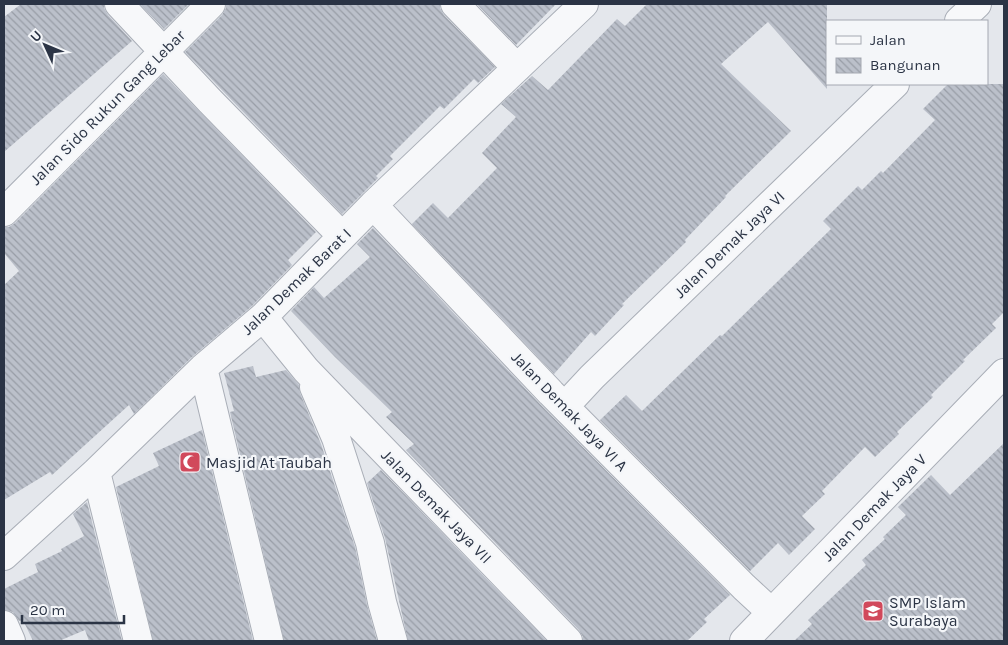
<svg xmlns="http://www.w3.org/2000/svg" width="1008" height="645" font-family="Karla,sans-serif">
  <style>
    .building { fill: url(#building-back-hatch) }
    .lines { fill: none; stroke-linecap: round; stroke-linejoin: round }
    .minor-casing { stroke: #a9aeb7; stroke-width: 30 }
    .minor { stroke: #f7f8fa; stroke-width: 28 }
    .labels { text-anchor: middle; stroke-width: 4.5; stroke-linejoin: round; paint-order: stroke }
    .street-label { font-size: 16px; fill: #2b3445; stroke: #f4f6f9 }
    .poi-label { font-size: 16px; fill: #2b3445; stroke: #f4f6f9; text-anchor: start }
  </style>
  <defs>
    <pattern id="building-back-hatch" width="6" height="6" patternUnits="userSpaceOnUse" patternTransform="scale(1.25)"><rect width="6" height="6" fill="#bbc0ca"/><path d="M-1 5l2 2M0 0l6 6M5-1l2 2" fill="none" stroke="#989da6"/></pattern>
  </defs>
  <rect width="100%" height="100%" fill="#e4e7ec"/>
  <path class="building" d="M21 4H104V8L108 15 132 41 4 152V17Z
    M140 4H189L164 29Z
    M226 4H440V8L444 15 495 67 478 83 474 79 444 109 440 106 390 156 393 159 376 176 378 178 342 214 185 52 222 15 226 8Z
    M477 4H556L516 45Z
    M647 4H827V89L768 22 721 64 791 131 725 196 726 197 685 240 686 242 622 304 624 305 595 336 591 332 554 374 412 224 433 203 448 218 497 168 482 153 516 117 501 104 532 76 548 90 617 19 625 26Z
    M163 74 316 232 288 260 292 265 252 306 192 357 134 414 129 405 52 475 50 472 4 500V285L19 271 4 253V227H9L15 223Z
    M948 84H1004V312L992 324 996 328 963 360 965 361 931 395 933 397 897 432 899 434 875 457 865 447 822 491 825 494 802 516 815 529 789 555 778 543 750 571 600 420 626 395 642 411 720 335 722 336 831 229 823 221 858 186 862 190 881 171 883 173 935 120 923 109Z
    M373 228 540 404 730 595 704 619 707 622 687 641H583V637L579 630 406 450 414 444 386 417 392 412 335 357 291 311 314 287 324 298 370 257 357 244Z
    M253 366 256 377 286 370 299 385 300 393 321 444 355 547 367 605 377 641H284L230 412 234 411 224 373Z
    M202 430 253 641H153L116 487 159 466 153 453Z
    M1004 443V641H794L812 624 808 620 866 565 862 560 885 539 883 537 906 515 898 507 931 475 950 495Z
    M381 470 547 641H408L385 538 367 483Z
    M87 502 122 641H89L85 630 59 641H33L23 620 19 621 13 612 4 610V589L38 572 35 564 62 551 61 549 84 536 73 514Z"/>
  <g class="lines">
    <g class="minor-casing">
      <path id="minor" d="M119 4 210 101 342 236
        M455 4 517 68
        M959 21 977 4
        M373 205 551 393 744 587 771 612
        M4 212 211 4
        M263 317 306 370 568 641
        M203 368 269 641
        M314 387 336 438 370 543 382 602 393 641
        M565 406 592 377 895 84
        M96 472 138 641
        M4 556 96 472 203 368 263 317 373 205 584 4
        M4 625 11 641
        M744 641 1004 373"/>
    </g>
    <use href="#minor" class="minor"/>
  </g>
  <defs>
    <g id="mosque-square" transform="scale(1.125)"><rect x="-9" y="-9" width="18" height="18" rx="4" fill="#d1495b" stroke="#f4f6f9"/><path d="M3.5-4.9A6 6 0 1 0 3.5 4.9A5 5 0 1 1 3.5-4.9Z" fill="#fff"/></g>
    <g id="school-square" transform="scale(1.125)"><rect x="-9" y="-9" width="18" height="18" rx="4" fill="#d1495b" stroke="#f4f6f9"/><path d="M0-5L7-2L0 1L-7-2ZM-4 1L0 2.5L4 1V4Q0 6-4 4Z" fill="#fff"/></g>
  </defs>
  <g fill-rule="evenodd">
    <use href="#mosque-square" x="190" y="462"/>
    <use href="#school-square" x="873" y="611"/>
  </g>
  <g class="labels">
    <g class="street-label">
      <text transform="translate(107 107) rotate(-45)" y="6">Jalan Sido Rukun Gang Lebar</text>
      <text transform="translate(729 244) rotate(-44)" y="6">Jalan Demak Jaya VI</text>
      <text transform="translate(296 281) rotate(-44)" y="6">Jalan Demak Barat I</text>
      <text transform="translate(570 411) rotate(46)" y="6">Jalan Demak Jaya VI A</text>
      <text transform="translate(437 506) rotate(46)" y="6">Jalan Demak Jaya VII</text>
      <text transform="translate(874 507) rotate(-46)" y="6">Jalan Demak Jaya V</text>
    </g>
    <g class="poi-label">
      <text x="206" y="468">Masjid At Taubah</text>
      <text x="889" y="608">SMP Islam<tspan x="889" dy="18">Surabaya</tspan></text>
    </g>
  </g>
  <rect width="1008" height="645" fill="none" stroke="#2b3445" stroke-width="10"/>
  <rect x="826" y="20" width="162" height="65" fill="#f4f6f9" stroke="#a4a8b1"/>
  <rect x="836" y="36" width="25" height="8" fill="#f7f8fa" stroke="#a4a8b1"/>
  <text x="870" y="45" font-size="15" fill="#2b3445">Jalan</text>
  <rect x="836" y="58" width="25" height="15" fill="url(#building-back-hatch)" stroke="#a4a8b1"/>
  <text x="870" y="70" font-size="15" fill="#2b3445">Bangunan</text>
  <g transform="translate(45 45) rotate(314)" stroke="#f4f6f9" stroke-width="4" paint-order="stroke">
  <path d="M0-4L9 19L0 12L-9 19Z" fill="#2b3445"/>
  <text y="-8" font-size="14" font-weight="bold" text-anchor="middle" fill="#2b3445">U</text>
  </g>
  <path d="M22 615v8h102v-8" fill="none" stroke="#2b3445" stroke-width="2.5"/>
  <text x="30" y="615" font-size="15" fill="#2b3445" stroke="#f4f6f9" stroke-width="4" paint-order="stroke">20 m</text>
</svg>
